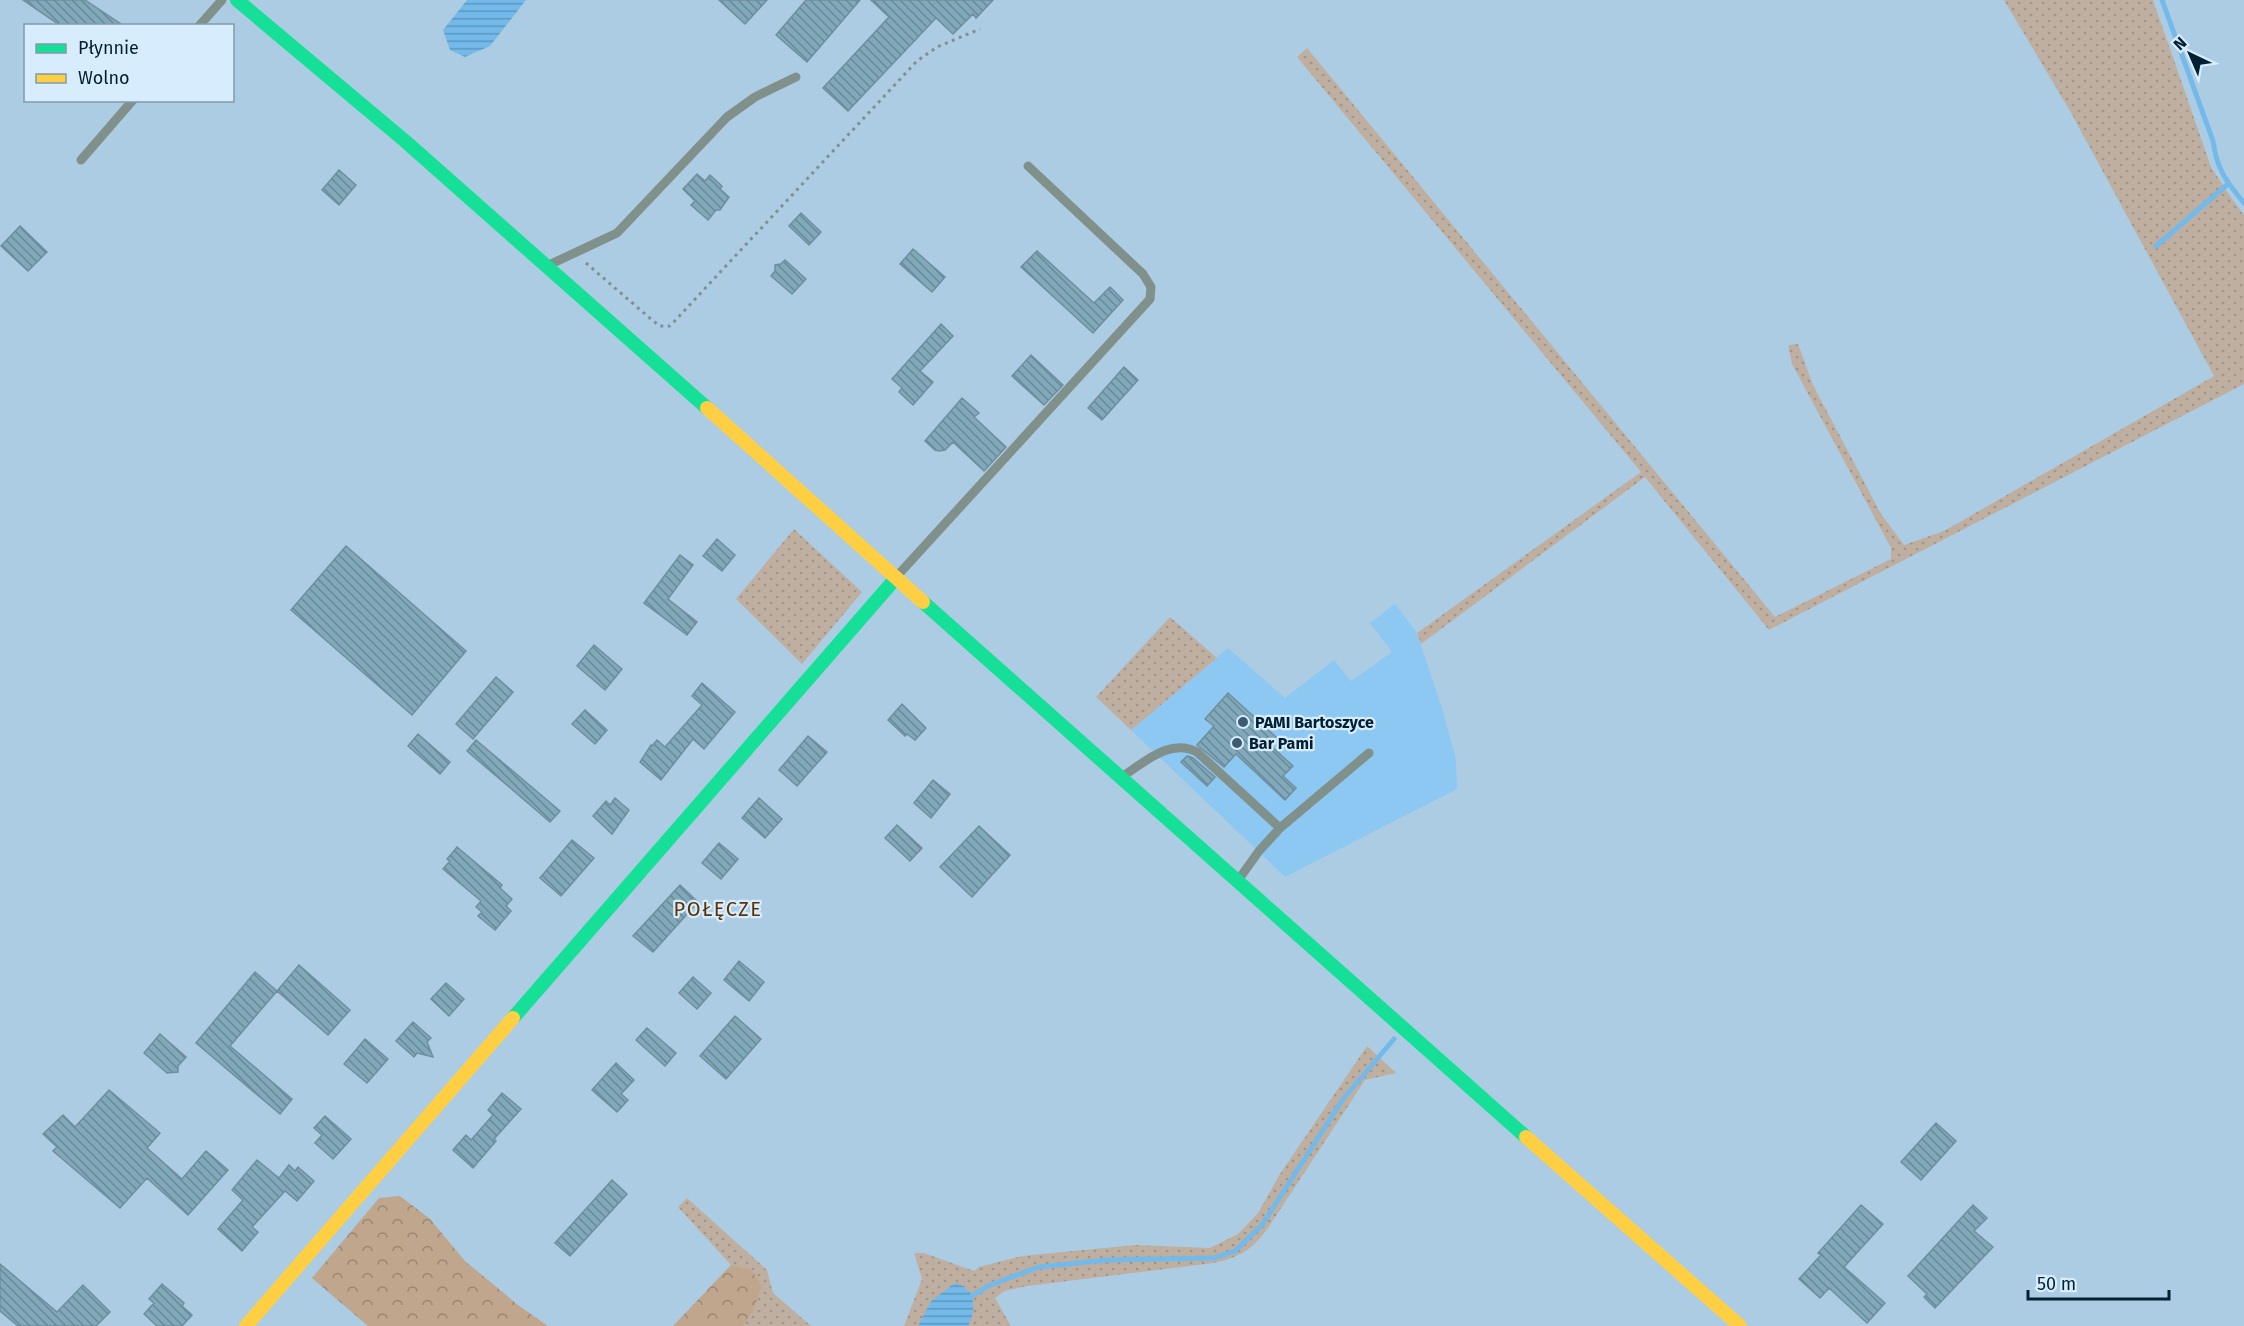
<svg xmlns="http://www.w3.org/2000/svg" width="2244" height="1326" font-family="'Fira Sans',sans-serif">
  <style>
    .built { fill: #8dc8f2 }
    .grass { fill: url(#grass-dots) }
    .forest { fill: url(#forest-crowns) }
    .water { fill: url(#water-rules) }
    .lines { fill: none; stroke-linecap: round; stroke-linejoin: round }
    .stream { stroke: #73baea; stroke-width: 5 }
    .building { fill: url(#building-back-hatch); stroke: #708e9d; stroke-width: 1.5 }
    .path { stroke: #809091; stroke-width: 3; stroke-dasharray: 3 4.5; stroke-linecap: butt }
    .lane { stroke: #80908b; stroke-width: 9 }
    .fast { stroke: #16e098; stroke-width: 14 }
    .slow { stroke: #ffcf43; stroke-width: 14 }
    .poi-dot { fill: #3d5c71; stroke: #d7ecfc; stroke-width: 2 }
    .labels { text-anchor: middle; stroke-width: 4.5; stroke-linejoin: round; paint-order: stroke }
    .poi-label { font-size: 16px; font-weight: bold; fill: #012033; stroke: #d7ecfc; text-anchor: start }
    .quarter-label { font-size: 20px; letter-spacing: 1.5px; fill: #5c3307; stroke: #d7ecfc }
  </style>
  <defs>
    <pattern id="grass-dots" width="8" height="8" patternUnits="userSpaceOnUse" patternTransform="scale(1.5)"><rect width="8" height="8" fill="#bfafa0"/><path d="M2 2h.1M6 6h.1" fill="none" stroke="#a2968a" stroke-width="1.8" stroke-linecap="round"/></pattern>
    <pattern id="forest-crowns" width="20" height="18" patternUnits="userSpaceOnUse" patternTransform="scale(1.5)"><rect width="20" height="18" fill="#bfa68c"/><path d="M2 6a3 3 0 1 1 6 0M12 15a3 3 0 1 1 6 0" fill="none" stroke="#998773"/></pattern>
    <pattern id="water-rules" width="6" height="5" patternUnits="userSpaceOnUse" patternTransform="scale(1.5)"><rect width="6" height="5" fill="#73baea"/><path d="M0 2.5h6" fill="none" stroke="#5c97be"/></pattern>
    <pattern id="building-back-hatch" width="6" height="6" patternUnits="userSpaceOnUse" patternTransform="scale(1.5)"><rect width="6" height="6" fill="#81a9ba"/><path d="M-1 5l2 2M0 0l6 6M5-1l2 2" fill="none" stroke="#678998"/></pattern>
  </defs>
  <rect width="100%" height="100%" fill="#accce3"/>
  <path class="built" d="M1395 604 1417 633 1442 708 1456 759 1457 789 1285 877 1131 730 1228 648 1285 698 1334 660 1351 681 1392 652 1370 623Z"/>
  <path class="grass" d="M2004 0H2153L2211 167 2232 199 2244 215V384L1769 630 1645 477 1421 644 1417 633 1641 472 1297 57 1307 48 1775 617 1891 559V548L1792 364 1788 345 1798 344 1813 385 1881 514 1904 545 1944 531 2214 376 2070 111Z
    M794 529 862 592 802 664 736 599Z
    M1170 617 1217 658 1131 730 1096 697Z
    M1367 1046 1396 1073 1365 1080 1268 1228C1252 1250 1240 1257 1214 1263L1027 1286 1004 1291 995 1298 1011 1326H904L922 1279 914 1253H924L974 1271 979 1267 1022 1256 1135 1245 1210 1248 1238 1234 1258 1213 1280 1174Z
    M687 1198 767 1270 773 1293 811 1326H743L752 1313 751 1269 731 1265 678 1207Z"/>
  <path class="forest" d="M400 1196 430 1219 465 1261 518 1305 548 1326H368L312 1278 379 1198Z
    M731 1265 751 1269 762 1286 752 1313 743 1326H673Z"/>
  <path class="water" d="M467 0H526L490 46 465 57 450 50 443 30Z
    M955 1283C976 1288 977 1309 968 1326H918L931 1301Z"/>
  <g class="lines">
    <path class="stream" d="M2162 0 2213 141C2217 170 2226 181 2244 203
      M2156 246 2228 184
      M972 1296 990 1285 1039 1267 1107 1260 1214 1258 1235 1251 1262 1225 1343 1099 1394 1039"/>
  </g>
  <path class="building" d="M23 0H85L124 26H61Z
    M719 0H767L745 24Z
    M806 0H860L807 62 776 35Z
    M871 0H993L976 18 973 14 953 34 936 18 848 111 823 88 889 17Z
    M339 170 356 185 339 205 322 190Z
    M697 174 705 181 710 175 722 186 720 189 729 197 720 210H716L708 220 691 205 695 201 683 189Z
    M801 213 821 232 809 245 789 226Z
    M20 226 47 252 28 271 1 246Z
    M913 249 945 277 932 292 900 264Z
    M1037 251 1094 303 1110 287 1123 300 1093 333 1021 267Z
    M785 260 806 279 792 294 771 276 775 271V265L781 264Z
    M941 324 953 336 920 371 933 382 913 405 899 392 902 388 892 379Z
    M1031 355 1063 385 1044 405 1012 376Z
    M1124 367 1138 380 1102 420 1088 408Z
    M962 398 979 413 974 417 1006 447 984 471 953 442 945 450 939 451 935 450 925 441Z
    M717 539 735 555 722 571 703 556Z
    M346 546 466 651 412 715 291 610Z
    M680 555 693 565 668 599 697 622 687 635 644 603Z
    M594 645 622 669 605 690 577 666Z
    M496 677 513 692 473 739 456 724Z
    M702 683 735 712 704 749 693 739 661 780 640 762 651 745 652 746 657 740 665 747 702 705 692 696Z
    M1228 693 1276 737 1269 744 1293 766 1283 776 1296 788 1285 800 1236 754 1224 767 1197 745 1214 726 1205 719Z
    M902 704 926 728 915 740 907 734 905 736 888 720Z
    M585 710 607 730 595 744 572 724Z
    M418 734 450 762 440 774 408 746Z
    M808 736 827 752 797 786 779 770Z
    M476 740 560 811 550 822 467 751Z
    M1187 756 1193 758 1215 777 1207 786 1181 762Z
    M933 780 950 794 931 818 914 803Z
    M615 798 629 810 612 834 593 816 606 801 610 805Z
    M759 798 782 819 765 838 742 818Z
    M897 825 922 848 910 861 885 838Z
    M979 826 1010 855 972 897 940 867Z
    M572 840 594 858 561 896 540 878Z
    M719 843 738 859 721 879 702 863Z
    M457 847 502 885 500 888 512 899 506 906 511 911 495 930 478 916 482 912 476 907 481 901 443 869 450 861 447 859Z
    M680 885 698 902 653 952 633 936Z
    M739 961 764 982 749 1001 724 980Z
    M299 965 350 1010 328 1035 277 991 230 1046 292 1099 280 1114 196 1043 255 972 277 991Z
    M693 977 711 993 697 1009 679 993Z
    M446 983 464 999 449 1016 431 999Z
    M735 1016 761 1039 726 1079 700 1056Z
    M413 1022 431 1038 427 1042 433 1057 417 1053 414 1057 396 1041Z
    M647 1028 676 1053 665 1066 636 1040Z
    M160 1034 186 1057 178 1066V1072L167 1073 144 1053Z
    M365 1039 388 1059 367 1083 344 1064Z
    M616 1063 634 1080 621 1094 628 1100 617 1112 592 1090Z
    M109 1090 160 1133 147 1148 182 1179 206 1151 228 1170 188 1215 147 1178 120 1208 53 1151 57 1147 43 1134 63 1115 75 1127Z
    M502 1093 521 1109 494 1139 496 1141 473 1168 453 1150 466 1135 471 1140 493 1115 488 1110Z
    M325 1116 351 1139 333 1159 315 1143 322 1135 314 1128Z
    M1936 1123 1956 1141 1921 1180 1901 1162Z
    M257 1160 279 1178 289 1165 295 1171 298 1167 314 1181 297 1201 285 1191 252 1227 258 1232 242 1251 218 1229 243 1200 232 1190Z
    M612 1180 627 1194 570 1256 555 1243Z
    M1861 1205 1883 1224 1844 1267 1885 1303 1867 1323 1829 1288 1820 1298 1799 1279 1821 1255 1818 1253Z
    M1973 1205 1987 1218 1974 1231 1993 1247 1935 1308 1924 1297 1927 1294 1908 1276Z
    M0 1264 57 1312 83 1285 110 1312 96 1326H18L0 1311Z
    M162 1284 184 1303 182 1306 192 1315 182 1326H157L144 1314 154 1303 149 1299Z"/>
  <g class="lines">
    <path class="path" d="M586 263 652 320 660 326H670L917 61 937 47 980 29"/>
    <path class="lane" d="M199 26 222 0
      M81 160 133 100
      M551 264 617 233 727 117 755 97 796 77
      M898 575 1150 299 1151 287 1143 274 1028 166
      M1123 776C1145 762 1170 738 1197 752L1280 828 1259 851 1239 879
      M1280 828 1369 753"/>
    <path class="fast" d="M237 0 405 141 707 408
      M923 602 1526 1137
      M513 1018 896 578"/>
    <path class="slow" d="M707 408 923 602
      M1526 1137 1740 1326
      M246 1326 513 1018"/>
  </g>
  <g class="poi-dot">
    <circle cx="1243" cy="722" r="6"/>
    <circle cx="1237" cy="743" r="6"/>
  </g>
  <g class="labels">
    <g class="poi-label">
      <text x="1255" y="728">PAMI Bartoszyce</text>
      <text x="1249" y="749">Bar Pami</text>
    </g>
    <g class="quarter-label">
      <text x="718" y="916">POŁĘCZE</text>
    </g>
  </g>
  <rect x="24" y="24" width="210" height="78" fill="#d7ecfc" stroke="#819aac" stroke-width="1.5"/>
  <rect x="36" y="44" width="30" height="9" fill="#16e098" stroke="#819aac" stroke-width="1.5"/>
  <text x="78" y="54" font-size="18" fill="#012033">Płynnie</text>
  <rect x="36" y="74" width="30" height="9" fill="#ffcf43" stroke="#819aac" stroke-width="1.5"/>
  <text x="78" y="84" font-size="18" fill="#012033">Wolno</text>
  <g transform="translate(2190 54) rotate(316)" stroke="#d7ecfc" stroke-width="4.5" paint-order="stroke">
  <path d="M0-4.5L10 22L0 15L-10 22Z" fill="#012033"/>
  <text y="-9" font-size="16" font-weight="bold" text-anchor="middle" fill="#012033">N</text>
  </g>
  <path d="M2028 1290v9h141v-9" fill="none" stroke="#012033" stroke-width="3"/>
  <text x="2037" y="1290" font-size="18" fill="#012033" stroke="#d7ecfc" stroke-width="4.5" paint-order="stroke">50 m</text>
</svg>
